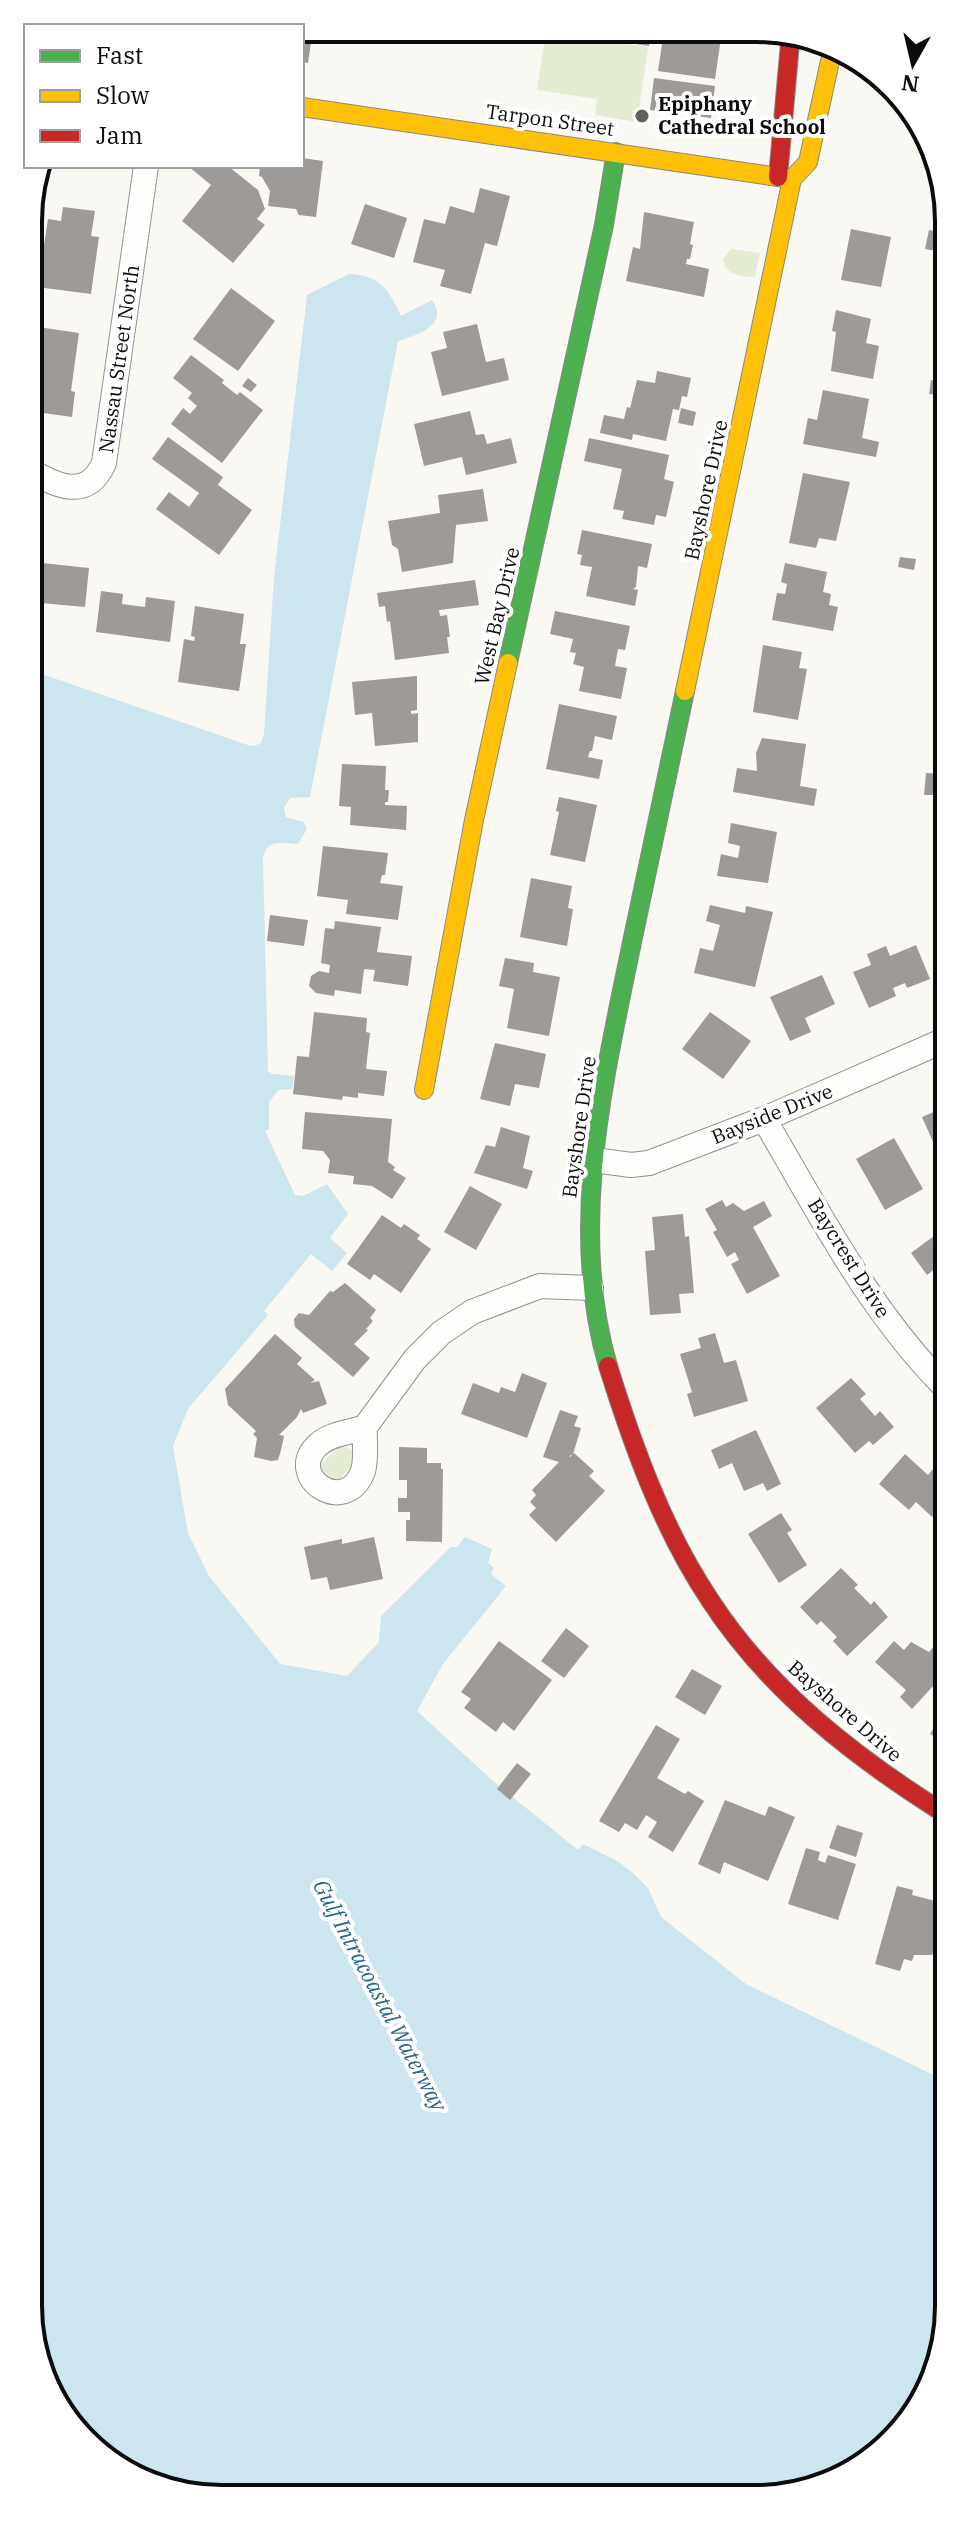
<svg xmlns="http://www.w3.org/2000/svg" width="977" height="2527" font-family="'IBM Plex Serif',serif">
  <style>
    .green { fill: #e4ecd4 }
    .water { fill: #cce5ef }
    .building { fill: #9d9a97 }
    .lines { fill: none; stroke-linecap: round; stroke-linejoin: round }
    .street-casing { stroke: #939290; stroke-width: 26 }
    .fast-casing { stroke: #8a8986; stroke-width: 20 }
    .slow-casing { stroke: #8a8986; stroke-width: 20 }
    .jam-casing { stroke: #8a8986; stroke-width: 20 }
    .street { stroke: #fefefd; stroke-width: 24 }
    .fast { stroke: #4caf50; stroke-width: 18 }
    .slow { stroke: #ffc107; stroke-width: 18 }
    .jam { stroke: #c62828; stroke-width: 18 }
    .poi-dot { fill: #5f5f5c; stroke: #fff; stroke-width: 3 }
    .labels { text-anchor: middle; stroke-width: 8; stroke-linejoin: round; paint-order: stroke }
    .poi-label { font-size: 20px; font-weight: bold; fill: #0c0c0c; stroke: #fff; text-anchor: start }
    .street-label { font-size: 20px; fill: #0c0c0c; stroke: #fff }
    .water-label { font-size: 22px; font-style: italic; fill: #26668e; stroke: #fff }
    .rim { fill: none; stroke: #0c0c0c; stroke-width: 4 }
  </style>
  <rect width="100%" height="100%" fill="#faf8f2"/>
  <path class="green" d="M546 32 648 47 637 122 595 115 597 99 537 90Z
    M731 249 760 253 755 277C741 277 725 275 723 259Z
    M342 1445 354 1451 353 1464 340 1479 328 1478 322 1472 321 1463Z"/>
  <path class="water" d="M349 274C380 275 389 290 401 316L432 300C450 325 417 335 398 341L310 797 290 798 284 808 286 817 304 822 307 829 298 844C283 843 268 838 263 857L268 1071 272 1074 294 1076 292 1089 278 1090 269 1102V1129L265 1131 295 1195 303 1196 327 1184 348 1214 330 1238 347 1253 332 1271 311 1254 264 1311 268 1315 188 1409 173 1446 188 1533 209 1576 280 1664 347 1676 379 1642 381 1616 451 1547H457L465 1537 492 1549 488 1563 494 1568 491 1574 506 1586 443 1664 417 1711 493 1781 578 1850 583 1844 619 1862 635 1875 648 1888 661 1917 746 1984 948 2082 949 2319 909 2424 863 2467 806 2493 183 2495 85 2443 34 2356 30 670 248 745 254 746 261 743 264 734 274 577 307 295Z"/>
  <path class="building" d="M302 29H313L308 63 302 62Z
    M581 30 651 31 649 46 580 36Z
    M664 31H722L715 79 658 71Z
    M654 78 715 86 711 118 650 110Z
    M302 158 323 161 316 217 299 215 296 209 268 206 270 191 262 177 259 176 260 166H302Z
    M188 166H228L258 190 265 209 257 219 265 225 233 263 182 221 211 185Z
    M480 188 510 196 497 246 485 243 471 294 440 286 445 270 413 262 424 219 445 224 450 206 474 213Z
    M365 204 407 218 394 258 351 244Z
    M63 207 95 211 91 236 99 237 91 294 29 286 34 244 44 245 48 219 61 221Z
    M644 212 694 222 690 244 693 245 690 259H687L686 264 709 269 704 297 626 281 633 247 640 249Z
    M851 229 891 237 881 287 841 280Z
    M929 230 943 233V252L925 249Z
    M231 288 275 321 238 371 193 339Z
    M836 310 871 319 866 343 879 346 873 379 831 371 836 332 832 331Z
    M477 324 486 362 504 358 509 380 442 396 431 352 447 348 443 332Z
    M38 327 79 333 71 391 75 392 72 417 29 411V362H32Z
    M191 355 224 380 222 383 237 395 240 392 263 410 222 463 171 424 183 408 190 414 197 406 188 398 192 393 173 378Z
    M657 371 691 378 687 397 682 396 679 410 673 409 666 441 633 434 632 440 600 433 604 415 624 419 627 407 630 408 637 380 655 383Z
    M248 378 257 385 251 392 242 386Z
    M931 380 942 382 940 395 929 394Z
    M823 390 869 399 862 438 879 442 876 457 803 444 808 418 817 420Z
    M681 408 696 412 693 426 678 423Z
    M470 411 476 435 484 434 487 444 511 438 517 463 466 475 462 457 424 466 414 424Z
    M168 437 223 477 218 485 252 510 219 555 156 509 169 492 189 507 199 493 152 459Z
    M589 438 669 455 664 479 674 482 666 517 656 515 654 525 622 519 624 511 613 509 622 469 584 461Z
    M803 473 850 482 836 541 819 538 816 548 789 543Z
    M483 489 488 521 456 525 453 563 402 572 398 549 392 545 388 521 440 513 438 495Z
    M36 522 42 563 89 568 85 607 30 602 29 523Z
    M582 530 652 544 647 568 638 566 636 587 633 589 638 590 635 606 586 596 592 567 580 565 582 555 577 554Z
    M900 557 916 559 914 570 898 567Z
    M785 563 827 572 823 592 831 594 829 605 838 607 833 631 772 620 777 593 785 594 787 584 781 582Z
    M475 580 479 605 439 610 440 616 447 615 450 637H447L449 653 395 660 390 621 387 622 385 606 379 607 377 593Z
    M101 591 123 594 122 604 145 607 146 597 175 601 170 642 96 632Z
    M935 598 944 600V627H943Z
    M195 606 244 614 240 644H246L239 691 178 682 184 639 194 641 195 637 191 636Z
    M555 611 630 626 625 650 618 649 615 666 627 668 621 699 579 691 584 667 573 664 576 653 570 652 573 639 550 634Z
    M763 645 802 652 799 668 807 669 798 720 753 712Z
    M417 676V710L411 711V714L418 713V742L375 746 372 713 355 715 352 682Z
    M559 704 617 716 612 740 595 736 592 751H590L588 757 603 760 599 779 546 769Z
    M762 738 806 744 800 786 817 789 814 806 733 792 737 768 757 771 756 753Z
    M342 764 386 766 385 790H389L388 802H385V805L407 806 406 830 350 825 351 807 339 806Z
    M926 773 944 774V844L937 843 938 795H924Z
    M559 797 597 805 585 862 550 855 559 812 556 811Z
    M731 823 777 832 768 883 717 876 721 854 738 858 740 846 728 843Z
    M323 846 388 853 385 875H382L380 883 403 886 398 920 346 914 348 900 317 896Z
    M531 878 572 886 568 908 573 909 567 946 520 937Z
    M945 895V956L942 957 933 897Z
    M710 905 745 913 746 906 773 912 755 987 694 973 700 948 713 951 720 925 706 921Z
    M270 915 308 920 304 946 267 941Z
    M335 921 381 927 377 952 412 956 408 986 373 981 375 970 364 969 361 994 335 990 334 996 316 993 309 986 311 976 319 971 329 973 330 965 321 963 325 928 334 929Z
    M916 945 930 979 907 988 905 983 893 988 896 996 869 1008 853 972 871 965 867 954 886 946 890 956Z
    M505 958 534 963 533 972 560 977 549 1036 507 1028 514 989 499 986Z
    M822 975 835 1004 805 1018 811 1032 790 1041 770 997Z
    M314 1012 367 1018 366 1032 370 1033 366 1069 387 1071 384 1096 358 1093V1098L343 1096 342 1100 293 1094 297 1056 309 1057Z
    M710 1012 751 1041 723 1079 682 1049Z
    M495 1043 546 1054 539 1088 515 1084 510 1106 480 1099Z
    M945 1107V1158L941 1160 922 1117Z
    M305 1112 392 1119 388 1162 395 1167 393 1170 406 1178 392 1199 372 1186 353 1184 354 1176 328 1173 330 1160 323 1151 302 1149Z
    M501 1127 530 1136 523 1168 533 1171 527 1189 474 1173 486 1145 495 1147Z
    M894 1138 923 1189 885 1210 856 1159Z
    M470 1186 502 1204 476 1250 444 1232Z
    M722 1200 726 1207 733 1203 744 1211 764 1201 772 1216 753 1227 780 1276 747 1294 731 1264 739 1260 735 1252 727 1257 713 1232 717 1230 705 1209Z
    M683 1214 685 1237 689 1236 694 1293 679 1294 681 1313 650 1315 645 1251 655 1250 652 1217Z
    M382 1215 401 1228 404 1224 420 1235 417 1239 431 1249 401 1293 374 1274 370 1280 347 1264Z
    M946 1227V1281L936 1268 927 1275 911 1253Z
    M345 1283 376 1310 370 1318 373 1321 366 1329 368 1330 354 1344 370 1358 353 1377 295 1327 294 1319 299 1313 309 1315 330 1291 333 1292Z
    M715 1333 724 1363 736 1360 748 1401 694 1417 687 1394 692 1392 680 1354 701 1348 698 1338Z
    M275 1334 302 1358 297 1364 315 1380 310 1383 319 1381 327 1404 303 1413 301 1409 297 1417 279 1435 284 1436 281 1450 278 1460 271 1461 254 1457 257 1438 253 1434 256 1431 228 1405 225 1389Z
    M522 1373 547 1383 527 1438 461 1414 473 1383 499 1393 501 1387 515 1392Z
    M851 1378 866 1394 860 1399 875 1416 880 1411 894 1427 873 1445 869 1441 855 1453 816 1408Z
    M560 1410 578 1416 574 1426 581 1428 573 1454 569 1456 570 1457 574 1453 594 1471 589 1476 605 1491 556 1542 529 1515 536 1508 530 1502 536 1495 532 1490 559 1462 543 1457Z
    M756 1430 781 1484 767 1491 763 1483 744 1491 732 1463 719 1469 711 1450Z
    M399 1447 427 1448V1463H441V1469H443L442 1542 406 1541V1520H410V1512H398V1498H407V1480H399Z
    M905 1454 928 1475 938 1463 946 1470V1500L932 1517 916 1502 909 1510 879 1484Z
    M781 1513 792 1530 787 1533 807 1565 779 1583 748 1534Z
    M374 1537 383 1579 330 1590 327 1577 311 1580 304 1547 342 1539V1544Z
    M841 1568 858 1585 854 1588 871 1605 874 1601 888 1617 847 1656 833 1641 837 1637 821 1621 817 1625 800 1607Z
    M566 1628 589 1646 564 1678 541 1661Z
    M499 1641 552 1680 514 1731 503 1722 496 1732 464 1708 471 1699 461 1692Z
    M894 1641 904 1650 911 1642 929 1652 935 1645 947 1656V1671L912 1709 900 1697 906 1690 875 1662Z
    M692 1669 722 1686 705 1715 675 1697Z
    M947 1706V1745L930 1734Z
    M656 1725 680 1739 657 1778 685 1794 688 1791 704 1801 673 1852 648 1837 657 1822 646 1815 637 1830 625 1823 619 1832 599 1821Z
    M517 1763 531 1774 510 1800 497 1789Z
    M725 1800 765 1816 769 1806 795 1817 768 1881 724 1862 720 1874 698 1864Z
    M837 1825 863 1833 856 1857 829 1848Z
    M806 1848 820 1852 818 1860 825 1863 828 1855 856 1864 838 1920 788 1904Z
    M897 1886 913 1890 912 1895 947 1904 940 1939 932 1955H914L912 1961 904 1959 900 1971 875 1964Z"/>
  <g class="lines">
    <g class="street-casing">
      <path id="street" d="M29 470C56 486 87 501 104 463L146 166
        M764 1119C819 1212 869 1311 946 1388
        M594 1160 631 1165 649 1163 764 1119 945 1040
        M365 1427 415 1359 441 1333 472 1312 540 1286 591 1288
        M365 1427C364 1441 367 1458 363 1471 345 1519 283 1475 319 1444 332 1433 349 1433 365 1427Z"/>
    </g>
    <g class="fast-casing">
      <path id="fast" d="M508 663 604 225 616 152
        M608 1366C568 1229 603 1084 631 947 649 862 667 777 685 691"/>
    </g>
    <g class="slow-casing">
      <path id="slow" d="M302 107 792 179
        M685 691 792 179 808 162 832 52
        M424 1090 474 820 508 663"/>
    </g>
    <g class="jam-casing">
      <path id="jam" d="M778 177 791 32
        M608 1366C633 1446 663 1530 710 1600 769 1691 856 1758 947 1815"/>
    </g>
    <use href="#street" class="street"/>
    <use href="#fast" class="fast"/>
    <use href="#slow" class="slow"/>
    <use href="#jam" class="jam"/>
  </g>
  <circle class="poi-dot" cx="642" cy="116" r="8"/>
  <g class="labels">
    <g class="poi-label">
      <text x="658" y="111">Epiphany<tspan x="658" dy="23">Cathedral School</tspan></text>
    </g>
    <g class="street-label">
      <text transform="translate(550 120) rotate(8)" y="7">Tarpon Street</text>
      <text transform="translate(119 359) rotate(-82)" y="7">Nassau Street North</text>
      <text transform="translate(706 490) rotate(-78)" y="7">Bayshore Drive</text>
      <text transform="translate(497 616) rotate(-77)" y="7">West Bay Drive</text>
      <text transform="translate(772 1114) rotate(-22)" y="7">Bayside Drive</text>
      <text transform="translate(579 1127) rotate(-82)" y="7">Bayshore Drive</text>
      <text transform="translate(849 1258) rotate(58)" y="7">Baycrest Drive</text>
      <text transform="translate(845 1711) rotate(41)" y="7">Bayshore Drive</text>
    </g>
    <g class="water-label">
      <text transform="translate(380 1995) rotate(62)" y="8">Gulf Intracoastal Waterway</text>
    </g>
  </g>
  <path d="M0 0H977V2527H0ZM221 42H756A179 179 0 0 1 935 221V2306A179 179 0 0 1 756 2485H221A179 179 0 0 1 42 2306V221A179 179 0 0 1 221 42Z" fill="#fff" fill-rule="evenodd"/>
  <path class="rim" d="M221 42H756A179 179 0 0 1 935 221V2306A179 179 0 0 1 756 2485H221A179 179 0 0 1 42 2306V221A179 179 0 0 1 221 42Z"/>
  <rect x="24" y="24" width="280" height="144" fill="#ffffff" stroke="#9e9e9e" stroke-width="2"/>
  <rect x="40" y="50" width="40" height="12" fill="#4caf50" stroke="#9e9e9e" stroke-width="2"/>
  <text x="96" y="64" font-size="24" fill="#0c0c0c">Fast</text>
  <rect x="40" y="90" width="40" height="12" fill="#ffc107" stroke="#9e9e9e" stroke-width="2"/>
  <text x="96" y="104" font-size="24" fill="#0c0c0c">Slow</text>
  <rect x="40" y="130" width="40" height="12" fill="#c62828" stroke="#9e9e9e" stroke-width="2"/>
  <text x="96" y="144" font-size="24" fill="#0c0c0c">Jam</text>
  <g transform="translate(913 64) rotate(188)" stroke="#ffffff" stroke-width="6" paint-order="stroke">
  <path d="M0-6L14 30L0 20L-14 30Z" fill="#0c0c0c"/>
  <text y="-12" font-size="22" font-weight="bold" text-anchor="middle" fill="#0c0c0c">N</text>
  </g>
</svg>
